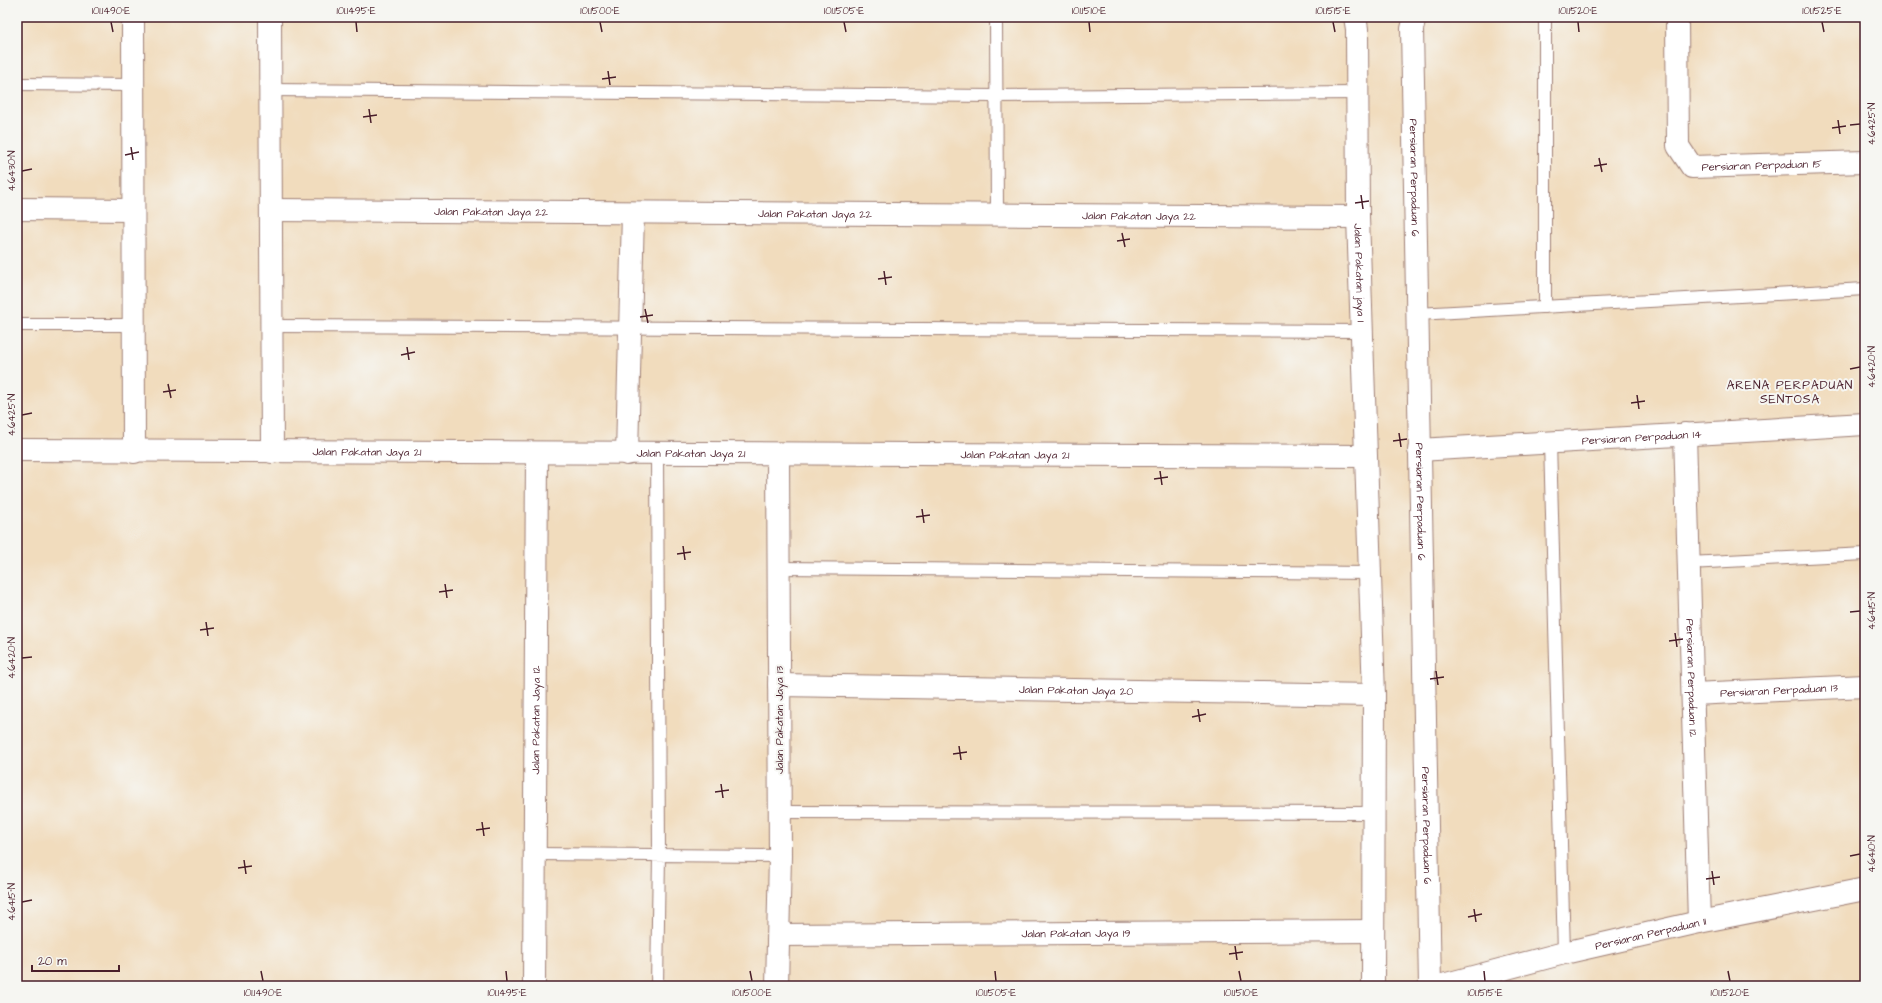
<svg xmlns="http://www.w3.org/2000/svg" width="1882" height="1003" font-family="'Architects Daughter',sans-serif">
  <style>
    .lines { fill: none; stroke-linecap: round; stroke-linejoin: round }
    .service-casing { stroke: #9e7e74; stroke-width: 14 }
    .minor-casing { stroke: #9e7e74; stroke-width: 24 }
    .service { stroke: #fff; stroke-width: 12 }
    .minor { stroke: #fff; stroke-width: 22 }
    .ticks { fill: none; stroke: #4a1f2b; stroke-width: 1.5 }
    .labels { text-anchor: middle; stroke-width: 4; stroke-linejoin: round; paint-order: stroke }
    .street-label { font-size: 11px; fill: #4a1f2b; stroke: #f6f6f2 }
    .neighbourhood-label { font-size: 12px; letter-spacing: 1px; fill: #4a1f2b; stroke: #f6f6f2 }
    .neatline { fill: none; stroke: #4a1f2b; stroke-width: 1.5 }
    .ticks-label { font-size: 10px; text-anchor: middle; fill: #4a1f2b }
  </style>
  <rect width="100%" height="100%" fill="#f6f6f2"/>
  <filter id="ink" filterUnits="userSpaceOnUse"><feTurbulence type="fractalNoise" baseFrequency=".025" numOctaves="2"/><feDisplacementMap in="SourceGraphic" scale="8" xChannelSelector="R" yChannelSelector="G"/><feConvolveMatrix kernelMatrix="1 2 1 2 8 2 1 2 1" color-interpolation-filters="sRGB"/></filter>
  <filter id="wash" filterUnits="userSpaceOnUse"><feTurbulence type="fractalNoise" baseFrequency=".012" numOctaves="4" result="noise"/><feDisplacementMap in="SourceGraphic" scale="16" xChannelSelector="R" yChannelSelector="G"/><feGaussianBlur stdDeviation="0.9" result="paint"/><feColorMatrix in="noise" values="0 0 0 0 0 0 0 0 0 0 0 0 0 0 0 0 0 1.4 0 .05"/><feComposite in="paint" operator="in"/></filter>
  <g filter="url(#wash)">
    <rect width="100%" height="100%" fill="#f1dcbd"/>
  </g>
  <g filter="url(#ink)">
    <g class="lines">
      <g class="service-casing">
        <path id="service" d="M996 17 997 215
          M1545 17V307
          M17 84 133 85
          M270 90 996 96 1358 93
          M1417 314 1865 289
          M17 325H133
          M272 326 1361 331
          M1550 442 1564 953
          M657 454 659 855 657 986
          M1689 563 1865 554
          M778 568 1370 573
          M779 812 1373 813
          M535 854 780 856"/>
      </g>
      <g class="minor-casing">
        <g id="minor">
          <path d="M133 17 134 452"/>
          <path d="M270 17 272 452"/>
          <path id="s1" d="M1355 17 1357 29 1358 217 1374 695 1373 986"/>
          <path id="s2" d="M1415 17 1412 29 1430 986"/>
          <path id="s3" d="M1677 17 1678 146 1692 167 1865 162"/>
          <path d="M17 209 133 210"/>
          <path id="s4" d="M271 210 1358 217"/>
          <path id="s5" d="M1685 434 1699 922"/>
          <path id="s6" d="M17 450 1365 456"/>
          <path id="s7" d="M1419 450 1865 424"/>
          <path d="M627 454 633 213"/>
          <path id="s8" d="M779 685 1374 695"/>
          <path id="s9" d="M1693 694 1865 686"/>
          <path id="s10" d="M779 935 1373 931"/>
          <path id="s11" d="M534 986 537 453"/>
          <path d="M777 986 780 856 778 454"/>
          <path id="s12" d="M1439 986 1564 953 1699 922 1865 889"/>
        </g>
      </g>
      <use href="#service" class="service"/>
      <use href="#minor" class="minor"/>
    </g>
  </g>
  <path class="ticks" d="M111 22 113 32M356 22 357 32M600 22 602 32M844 22 846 32M1089 22 1090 32M1333 22 1335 32M1578 22 1579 32M1822 22 1824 32M608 71 610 85M602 79 616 77M369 109 371 123M363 117 377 115M1838 120 1840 134M1850 125 1860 124M1832 128 1846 126M131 147 133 160M125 155 139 152M1599 158 1602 172M1594 166 1607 164M22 171 32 169M1361 195 1363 209M1355 203 1369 201M1122 233 1125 247M1117 241 1130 239M884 271 886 285M878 279 892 277M645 309 648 323M640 317 653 315M407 347 409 360M401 355 415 352M1850 369 1860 367M168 384 171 398M163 392 176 390M1637 395 1639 409M1631 403 1645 401M22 415 32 413M1399 433 1401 447M1393 441 1407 439M1160 471 1162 485M1154 479 1168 477M922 509 924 523M916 517 930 515M683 546 685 560M677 554 691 552M445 584 447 598M439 592 453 590M1850 612 1860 611M206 622 208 636M200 630 214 628M1675 633 1677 647M1669 641 1683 639M22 658 32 657M1436 671 1438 685M1430 679 1444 677M1198 709 1200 722M1192 717 1206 714M959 746 961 760M953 754 967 752M721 784 723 798M715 792 729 790M482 822 484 836M476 830 490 828M1850 856 1860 854M244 860 246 874M238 868 252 866M1712 871 1714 885M1706 879 1720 877M22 902 32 900M1474 909 1476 922M1468 917 1482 914M1235 946 1237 960M1229 954 1243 952M261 971 263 981M506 971 507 981M750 971 752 981M995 971 996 981M1239 971 1241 981M1484 971 1485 981M1728 971 1730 981"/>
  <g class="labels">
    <g class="street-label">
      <text dy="4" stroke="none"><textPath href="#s3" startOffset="224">Persiaran Perpaduan 15</textPath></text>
      <text dy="4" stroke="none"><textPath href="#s2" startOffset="161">Persiaran Perpaduan 6</textPath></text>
      <text dy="4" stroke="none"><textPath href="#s4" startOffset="220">Jalan Pakatan Jaya 22</textPath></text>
      <text dy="4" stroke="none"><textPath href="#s4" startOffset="544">Jalan Pakatan Jaya 22</textPath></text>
      <text dy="4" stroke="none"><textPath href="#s4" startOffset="868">Jalan Pakatan Jaya 22</textPath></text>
      <text dy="4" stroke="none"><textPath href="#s1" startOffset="256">Jalan Pakatan jaya 1</textPath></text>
      <text dy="4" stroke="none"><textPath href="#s7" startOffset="223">Persiaran Perpaduan 14</textPath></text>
      <text dy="4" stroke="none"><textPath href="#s6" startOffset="350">Jalan Pakatan Jaya 21</textPath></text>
      <text dy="4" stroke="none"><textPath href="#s6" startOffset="674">Jalan Pakatan Jaya 21</textPath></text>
      <text dy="4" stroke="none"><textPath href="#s6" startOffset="998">Jalan Pakatan Jaya 21</textPath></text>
      <text dy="4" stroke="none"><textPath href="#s2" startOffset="485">Persiaran Perpaduan 6</textPath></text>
      <text dy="4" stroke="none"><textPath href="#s5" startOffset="244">Persiaran Perpaduan 12</textPath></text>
      <text dy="4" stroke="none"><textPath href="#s8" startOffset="297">Jalan Pakatan Jaya 20</textPath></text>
      <text dy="4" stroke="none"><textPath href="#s9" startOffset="86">Persiaran Perpaduan 13</textPath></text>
      <text dy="4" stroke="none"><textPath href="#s11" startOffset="266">Jalan Pakatan Jaya 12</textPath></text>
      <text transform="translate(779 720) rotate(-90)" y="4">Jalan Pakatan Jaya 13</text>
      <text dy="4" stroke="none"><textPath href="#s2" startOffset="809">Persiaran Perpaduan 6</textPath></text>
      <text dy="4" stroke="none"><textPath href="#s10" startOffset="297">Jalan Pakatan Jaya 19</textPath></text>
      <text dy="4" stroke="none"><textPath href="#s12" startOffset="218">Persiaran Perpaduan 11</textPath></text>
    </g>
    <g class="neighbourhood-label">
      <text x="1790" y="389">ARENA PERPADUAN<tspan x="1790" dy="14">SENTOSA</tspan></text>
    </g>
  </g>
  <rect width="1882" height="1003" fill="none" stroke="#f6f6f2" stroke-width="44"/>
  <path d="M32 965v6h87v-6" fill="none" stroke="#4a1f2b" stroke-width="2"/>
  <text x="38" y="965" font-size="12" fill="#4a1f2b" stroke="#f6f6f2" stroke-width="3" paint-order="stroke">20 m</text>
  <rect x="22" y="22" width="1838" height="959" class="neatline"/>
  <g class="ticks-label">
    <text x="111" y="14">101.1490°E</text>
    <text x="356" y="14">101.1495°E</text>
    <text x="600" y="14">101.1500°E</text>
    <text x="844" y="14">101.1505°E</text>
    <text x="1089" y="14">101.1510°E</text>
    <text x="1333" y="14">101.1515°E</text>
    <text x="1578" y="14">101.1520°E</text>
    <text x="1822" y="14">101.1525°E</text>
    <text transform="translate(1871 124) rotate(-90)" y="4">4.6425°N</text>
    <text transform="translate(11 171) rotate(-90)" y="4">4.6430°N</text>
    <text transform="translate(1871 367) rotate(-90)" y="4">4.6420°N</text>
    <text transform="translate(11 415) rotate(-90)" y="4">4.6425°N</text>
    <text transform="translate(1871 611) rotate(-90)" y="4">4.6415°N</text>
    <text transform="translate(11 658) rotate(-90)" y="4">4.6420°N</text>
    <text transform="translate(1871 854) rotate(-90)" y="4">4.6410°N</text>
    <text transform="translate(11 902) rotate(-90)" y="4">4.6415°N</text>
    <text x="263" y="996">101.1490°E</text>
    <text x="507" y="996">101.1495°E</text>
    <text x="752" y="996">101.1500°E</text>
    <text x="996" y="996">101.1505°E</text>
    <text x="1241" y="996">101.1510°E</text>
    <text x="1485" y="996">101.1515°E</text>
    <text x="1730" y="996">101.1520°E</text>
  </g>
</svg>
